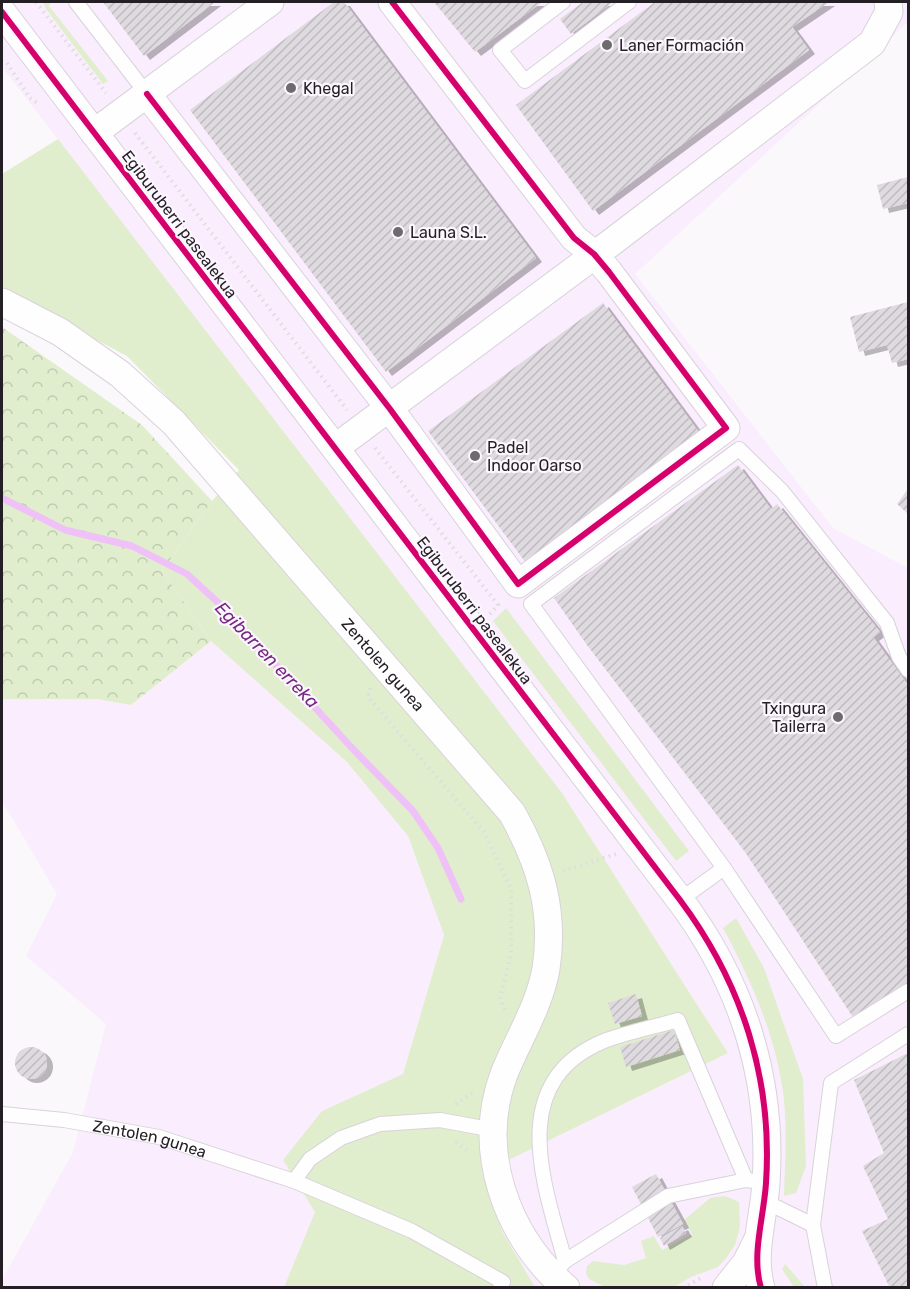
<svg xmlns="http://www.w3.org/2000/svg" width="910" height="1289" font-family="Rubik,sans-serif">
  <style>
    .built { fill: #faedfd }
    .grass { fill: #e0eecd }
    .forest { fill: url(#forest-crowns) }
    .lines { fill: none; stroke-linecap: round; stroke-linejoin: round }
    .stream { stroke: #efc1f8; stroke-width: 7 }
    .building { fill: url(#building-hatch); filter: url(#shadow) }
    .lane-casing { stroke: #d8d3d9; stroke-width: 16 }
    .street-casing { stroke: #d8d3d9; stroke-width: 29 }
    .path { stroke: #deddde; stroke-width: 4; stroke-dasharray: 1.5 4.5; stroke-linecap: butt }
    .lane { stroke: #fefeff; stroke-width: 14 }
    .street { stroke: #fefeff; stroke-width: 27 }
    .cycleway-casing { stroke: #fcf6fe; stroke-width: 10 }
    .cycleway { stroke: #d6006c; stroke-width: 6 }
    .poi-dot { fill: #6f6a70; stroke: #fcf6fe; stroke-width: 2 }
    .labels { text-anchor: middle; stroke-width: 4.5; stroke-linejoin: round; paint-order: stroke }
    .poi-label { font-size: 16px; fill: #241e25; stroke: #fcf6fe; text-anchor: start }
    .street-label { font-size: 16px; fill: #241e25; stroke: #fcf6fe }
    .water-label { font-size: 18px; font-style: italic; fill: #752983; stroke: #fcf6fe }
  </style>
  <defs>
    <pattern id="forest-crowns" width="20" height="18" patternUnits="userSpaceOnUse" patternTransform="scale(1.5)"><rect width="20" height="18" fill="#e0eecd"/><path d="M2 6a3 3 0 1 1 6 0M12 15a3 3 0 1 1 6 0" fill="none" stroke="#c0ccb0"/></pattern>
    <pattern id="building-hatch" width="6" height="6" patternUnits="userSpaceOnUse" patternTransform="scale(1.5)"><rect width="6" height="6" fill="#dedadf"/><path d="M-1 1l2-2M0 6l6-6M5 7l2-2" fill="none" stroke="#bebbbf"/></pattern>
    <filter id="shadow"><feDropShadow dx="6" dy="4" stdDeviation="0" flood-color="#0004"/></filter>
  </defs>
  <rect width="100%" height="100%" fill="#fbf8fc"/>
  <path class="built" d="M2 2H908V22L635 274 833 528 908 568V1287H535L503 1233 481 1173 728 1053 562 793 2 67Z
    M211 641 347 762 408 836 444 935 403 1074 322 1111 315 1212 284 1287H2V1280L73 1152 106 1024 26 956 57 894 2 801V701L3 699H97L131 705Z"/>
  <path class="grass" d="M43 2H50L49 6 108 81 103 84 46 9Z
    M58 139 562 793 728 1053 482 1173 503 1233 535 1287H284L315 1212 283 1160 322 1111 403 1074 444 935 408 836 347 762 211 641 162 571 212 501 239 470 127 356 2 290V174Z
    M506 608 689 851 676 861 493 621Z
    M736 918 764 968 803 1079 806 1166 796 1193 784 1196C785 1164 787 1132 784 1100 777 1038 752 982 723 928Z
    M725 1196 739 1202 740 1227 735 1245 727 1257 718 1267 691 1277 674 1287H605L589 1279 586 1274 587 1266 593 1261 624 1265 646 1258 641 1241 654 1236 662 1250 692 1234 684 1220 710 1198Z
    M785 1264 805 1287H794L782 1269Z"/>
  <path class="forest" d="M2 327 142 425 212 501 162 571 211 641 131 705 97 699H3L2 701Z"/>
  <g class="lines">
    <path class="stream" d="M2 498 65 530 132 546 187 574 224 608 351 747 413 811 438 848 461 899"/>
  </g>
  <path class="building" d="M103 2H215L144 56Z
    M334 2H344L536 258 386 372 190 110Z
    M434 2H542L475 52Z
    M583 2H613L571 34 560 19Z
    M655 2H829L792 27 809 50 593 211 516 105Z
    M908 177V203L883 209 877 185Z
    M908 302V359L892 363 887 345 859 352 850 317Z
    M603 303 704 439 529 567 428 431Z
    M738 465 771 509 777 504 880 632 873 637 908 685V985L854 1019 745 852 587 645 554 598Z
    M908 489V514L897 504Z
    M636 994 642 1016 615 1024 608 1003Z
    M674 1030 680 1050 626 1067 620 1047Z
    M15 1063a16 16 0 1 1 32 0a16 16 0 1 1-32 0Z
    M908 1053V1288H890L862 1231 888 1219 863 1166 884 1153 854 1080Z
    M656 1174 683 1224 658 1237 632 1187Z
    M682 1226 686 1233 664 1246 660 1238Z"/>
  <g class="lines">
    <g class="lane-casing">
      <g id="lane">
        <path d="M76 2 147 94"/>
        <path d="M563 2 500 50 525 81 629 2"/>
        <path d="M908 670 899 657 887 623 782 491 739 449 531 604 724 868 836 1036 908 991"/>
        <path d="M680 900 724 868"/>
        <path id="s1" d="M2 1114 64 1120 159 1137 294 1181 412 1231 503 1282 500 1288"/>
        <path d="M294 1181 310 1159 341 1138 380 1124 440 1120 494 1130"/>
        <path d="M764 1201 813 1225 831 1083 908 1034"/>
        <path d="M813 1225 825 1288"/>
        <path d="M565 1261C544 1184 505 1082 604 1041 627 1032 654 1027 678 1020L746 1180"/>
        <path d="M560 1267 565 1261 668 1196 746 1180 754 1181"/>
      </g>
    </g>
    <g class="street-casing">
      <g id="street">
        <path d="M2 12 680 900C742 983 773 1079 766 1183 764 1217 751 1254 761 1288"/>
        <path d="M147 94 390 409 518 584 726 428 609 272 594 254 574 238 392 2"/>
        <path d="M94 133 270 2"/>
        <path id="s2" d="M2 302 60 332 120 374 174 423 512 813C540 863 555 910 546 969 539 1007 518 1039 504 1074 475 1152 507 1236 566 1288"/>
        <path d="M335 448 612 242 872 43 889 12 888 2"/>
        <path d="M726 1288 746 1263 757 1241"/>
      </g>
    </g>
    <path class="path" d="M36 2 106 93
      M7 63 30 98 39 104
      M135 133 347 410
      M375 448 498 605 490 614
      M370 688 368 697 484 832 511 889V955L500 999 506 1012
      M563 871 616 854
      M456 1104 472 1093
      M456 1142 469 1152
      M683 1288 703 1277"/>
    <use href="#lane" class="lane"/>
    <use href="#street" class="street"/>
    <g class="cycleway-casing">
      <path id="cycleway" d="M2 12 680 900C742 983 773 1079 766 1183 764 1217 751 1254 761 1288
        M147 94 390 409 518 584 726 428 609 272 594 254 574 238 392 2"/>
    </g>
    <use href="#cycleway" class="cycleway"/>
  </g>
  <g class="poi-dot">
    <circle cx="607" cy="45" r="6"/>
    <circle cx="291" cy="88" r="6"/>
    <circle cx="398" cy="232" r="6"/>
    <circle cx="475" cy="456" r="6"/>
    <circle cx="838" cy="717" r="6"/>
  </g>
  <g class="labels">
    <g class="poi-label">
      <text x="619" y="51">Laner Formación</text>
      <text x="303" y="94">Khegal</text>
      <text x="410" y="238">Launa S.L.</text>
      <text x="487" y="453">Padel<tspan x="487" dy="18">Indoor Oarso</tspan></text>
      <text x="826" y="714" text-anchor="end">Txingura<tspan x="826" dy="18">Tailerra</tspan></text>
    </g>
    <g class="street-label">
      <text transform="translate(180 224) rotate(53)" y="6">Egiburuberri pasealekua</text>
      <text transform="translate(475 610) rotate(53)" y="6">Egiburuberri pasealekua</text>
      <text dy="6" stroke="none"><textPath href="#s2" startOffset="531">Zentolen gunea</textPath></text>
      <text dy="6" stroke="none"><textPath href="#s1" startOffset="150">Zentolen gunea</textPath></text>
    </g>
    <g class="water-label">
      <text transform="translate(267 655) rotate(46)" y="6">Egibarren erreka</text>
    </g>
  </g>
  <rect width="910" height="1289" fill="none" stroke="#241e25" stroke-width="6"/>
</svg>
